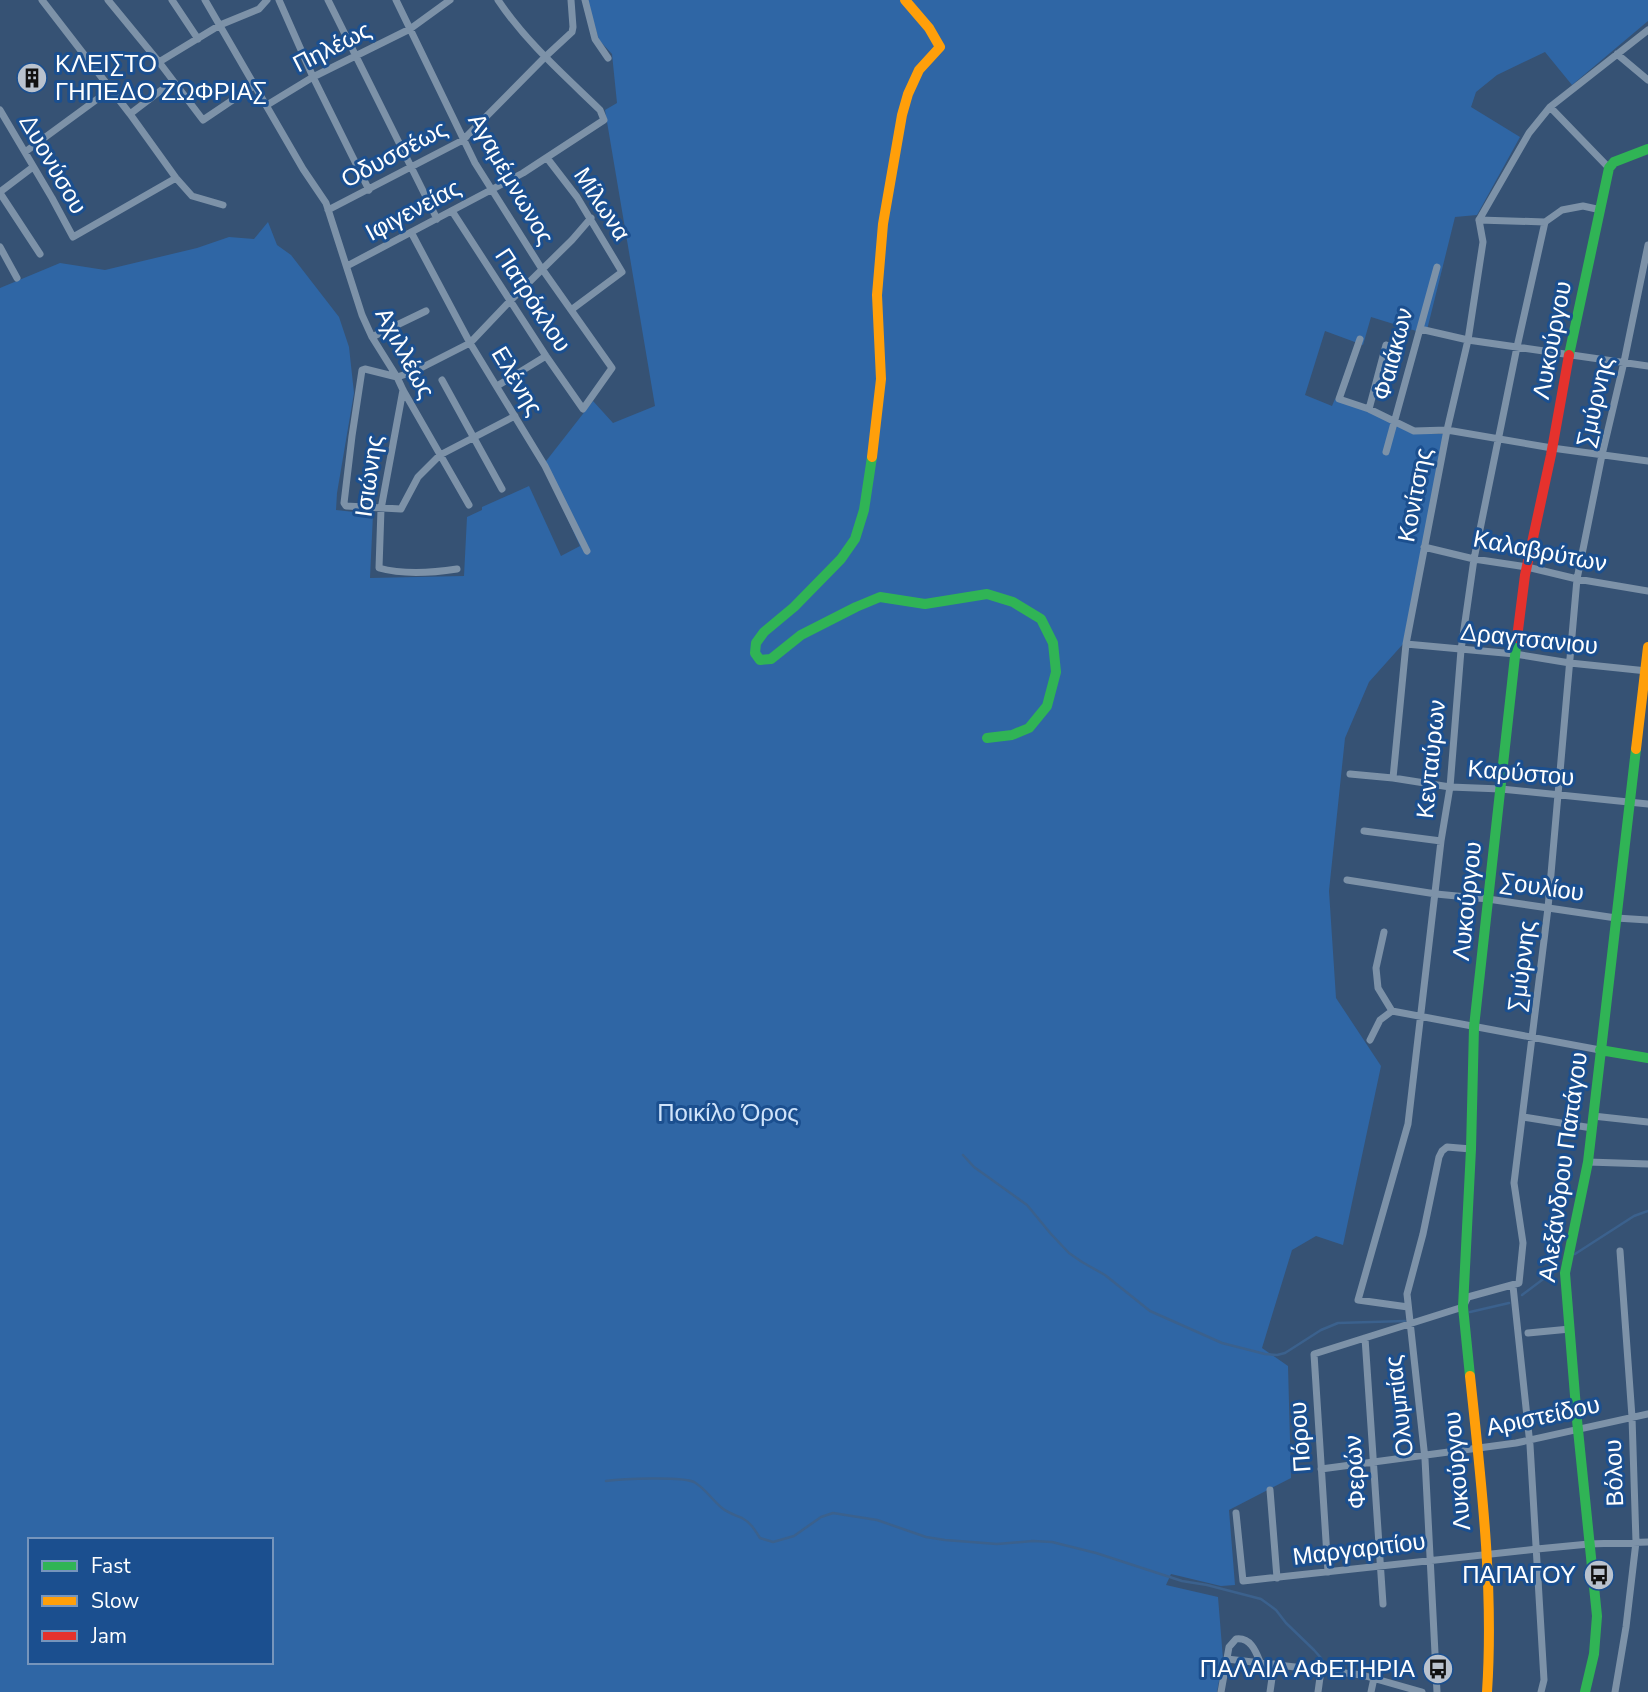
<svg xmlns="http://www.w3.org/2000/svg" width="1648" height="1692" font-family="'Nunito Sans',sans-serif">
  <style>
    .green { fill: #2f66a5; fill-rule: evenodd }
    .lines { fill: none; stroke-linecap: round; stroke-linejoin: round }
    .stream { stroke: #3b618d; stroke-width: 2.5 }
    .street { stroke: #7d92a8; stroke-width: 7 }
    .fast { stroke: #30b455; stroke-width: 10 }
    .slow { stroke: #ff9f0a; stroke-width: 10 }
    .jam { stroke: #e5322d; stroke-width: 10 }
    .labels { text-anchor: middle; stroke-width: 6; stroke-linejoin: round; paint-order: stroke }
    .street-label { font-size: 24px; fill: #fff; stroke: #1b4f8f }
    .poi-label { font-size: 24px; fill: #fff; stroke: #1b4f8f; text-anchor: end }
    .park-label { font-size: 24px; fill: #cfe3fa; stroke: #1b4f8f }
  </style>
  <rect width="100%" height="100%" fill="#365274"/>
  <path class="green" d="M587 0H1648V21L1572 85 1545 52 1497 75 1476 92 1471 107 1520 137 1477 215 1455 217 1426 334 1371 317 1363 345 1325 331 1305 395 1332 406 1335 399 1368 411 1414 434H1444L1403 644 1369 682 1345 738 1329 891 1336 998 1381 1066 1343 1245 1316 1236 1292 1250 1262 1348 1288 1366 1291 1478 1229 1510 1235 1585 1221 1586 1171 1574 1166 1585 1218 1597 1223 1659 1217 1692H0V288L60 263 105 270 197 248 229 237 254 239 268 222 277 245 291 255 339 317 349 347 354 393 337 493 336 510 373 514 370 578 464 576 467 517 482 510V507L529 486 561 556 580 546 543 465 593 401 613 423 655 406 605 110 617 103 612 54 599 40ZM30 1540H271V1662H30Z"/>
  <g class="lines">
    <path class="stream" d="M963 1155 974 1167 1027 1205 1051 1234 1069 1253 1082 1262 1105 1275 1150 1311 1222 1343 1265 1354 1277 1355 1285 1353 1321 1330 1338 1323 1405 1321
      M1575 1254 1634 1216 1648 1211
      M1522 1295 1554 1271
      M1470 1312 1509 1303
      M606 1481C622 1479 681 1476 694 1482 705 1488 712 1500 722 1508 728 1513 735 1515 742 1518 750 1522 755 1530 760 1538L773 1542 794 1536 821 1517 833 1513 877 1520 926 1537 945 1540 997 1544 1033 1541 1052 1542 1096 1553 1182 1581 1207 1585 1261 1599 1276 1610 1286 1623 1314 1650 1321 1658 1324 1664"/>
    <path class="street" d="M42 0 130 114 176 178 192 196 223 205
      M108 0 159 62 203 120 255 85
      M172 0 198 39
      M205 0 303 169 326 203 362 315 372 337 397 377 403 390 469 505
      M279 0 313 77 369 190
      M328 0 437 219
      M396 0 475 163 540 266 612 368 583 409 546 356 452 211
      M585 0 595 39 608 58
      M1617 54 1648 80
      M159 62 220 25 259 9 267 0
      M267 105 313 77 410 29 450 0
      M1550 107 1609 168
      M0 110 52 198 73 237 176 178
      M130 114 172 82
      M25 152 111 89
      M547 158 577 197 622 272 571 310
      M0 192 33 167
      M0 193 40 254
      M328 210 463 140 545 57 572 32 573 27 571 0
      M1479 220 1529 133 1550 107 1648 30
      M1479 220 1545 222 1562 210 1583 206 1601 210
      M411 232 470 343 545 466 587 551
      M0 247 17 278
      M347 266 523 173 604 120 600 110C564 75 526 42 498 0
      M1420 329 1468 340 1648 366
      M372 337 426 311
      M1360 339 1339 399 1369 409 1414 431 1447 430 1552 448 1648 461
      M442 380 502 489
      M497 386 546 356
      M403 390 381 509 379 568C404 575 431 573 457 569
      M1369 409 1386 345
      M515 416 440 455 418 477 401 509 346 506 344 503 352 436 362 370 365 369 397 377 413 372 470 343 511 300 572 240 591 218
      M1386 452 1437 267
      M1424 547 1474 559 1527 567 1577 579 1648 591
      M1406 644 1515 654 1570 663 1647 671
      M1350 774 1393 778 1450 787 1501 789 1648 804
      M1393 778 1406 644 1447 430 1468 340 1483 242 1479 220
      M1364 831 1441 841
      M1347 880 1436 894 1488 899 1616 918 1648 920
      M1384 932 1376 968 1378 988 1392 1011 1600 1050
      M1370 1040 1380 1020 1392 1011
      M1593 1116 1648 1122
      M1523 1117 1592 1128
      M1588 1162 1648 1164
      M1513 1286 1530 1445 1544 1680 1541 1692
      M1408 1307 1358 1300 1408 1124 1441 841 1450 787 1461 650 1474 559 1517 347 1545 222
      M1528 1333 1570 1329
      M1365 1338 1383 1604
      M1321 1469 1516 1443 1648 1414
      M1270 1490 1277 1578
      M1236 1513 1243 1581 1537 1549 1589 1544 1648 1542
      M1328 1572 1314 1354 1463 1307 1468 1297 1519 1283 1523 1243 1514 1183 1548 908 1577 579 1602 455 1624 362 1648 245
      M1227 1659 1362 1675 1422 1692
      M1221 1692 1229 1647 1236 1639C1251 1637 1256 1652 1261 1664
      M1270 1692 1274 1664
      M1318 1692 1321 1670
      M1371 1692 1374 1678
      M1437 1692 1425 1459 1407 1294 1423 1234 1439 1157 1442 1151 1447 1147 1471 1149
      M1615 1692 1626 1627 1636 1542 1632 1417 1620 1251"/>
    <path class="fast" d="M1569 355 1609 168 1614 162 1648 149
      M872 457 864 510 855 539 841 559 794 607 764 632 756 643 755 653 760 660 771 659 801 635 856 607 880 597 925 604 987 594 1013 602 1041 619 1053 643 1056 672 1047 706 1029 728 1012 735 987 738
      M1600 1050 1648 1058
      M1470 1376 1463 1307 1471 1149 1474 1027 1517 638
      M1585 1692 1594 1654 1597 1616 1577 1420 1565 1273 1588 1162 1636 749"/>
    <path class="slow" d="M872 457 881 379 877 295 883 224 902 115 908 94 919 70 940 47 929 28 905 0
      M1636 749 1648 647
      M1470 1376C1481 1480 1494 1587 1487 1692"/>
    <path class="jam" d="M1517 638 1525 575 1551 455 1569 355"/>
  </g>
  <defs>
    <g id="building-disc" transform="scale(1.575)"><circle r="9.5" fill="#b9c2ce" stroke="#1b4f8f"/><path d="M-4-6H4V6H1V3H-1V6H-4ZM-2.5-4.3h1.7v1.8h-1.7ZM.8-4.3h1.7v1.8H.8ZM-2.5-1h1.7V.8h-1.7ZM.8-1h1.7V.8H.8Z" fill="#111"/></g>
    <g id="bus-disc" transform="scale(1.575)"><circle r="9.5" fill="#b9c2ce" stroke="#1b4f8f"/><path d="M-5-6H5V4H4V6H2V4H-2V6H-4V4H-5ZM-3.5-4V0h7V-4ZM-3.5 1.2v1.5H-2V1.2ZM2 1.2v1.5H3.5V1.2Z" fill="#111"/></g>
  </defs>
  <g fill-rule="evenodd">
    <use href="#building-disc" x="32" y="78"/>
    <use href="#bus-disc" x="1599" y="1575"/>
    <use href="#bus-disc" x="1438" y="1669"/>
  </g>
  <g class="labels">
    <g class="street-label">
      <text transform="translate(332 47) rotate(-27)" y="8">Πηλέως</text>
      <text transform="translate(394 154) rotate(-28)" y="8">Οδυσσέως</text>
      <text transform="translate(53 164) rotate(60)" y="8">Δυονύσου</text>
      <text transform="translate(511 179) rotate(60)" y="8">Αγαμέμνωνος</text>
      <text transform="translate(602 204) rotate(57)" y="8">Μίλωνα</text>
      <text transform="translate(413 210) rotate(-28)" y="8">Ιφιγενείας</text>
      <text transform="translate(533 300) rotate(57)" y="8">Πατρόκλου</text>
      <text transform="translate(1552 340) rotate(-79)" y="8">Λυκούργου</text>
      <text transform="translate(405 353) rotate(62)" y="8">Αχιλλέως</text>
      <text transform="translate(1393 354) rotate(-75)" y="8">Φαιάκων</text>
      <text transform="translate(517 381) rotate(59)" y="8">Ελένης</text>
      <text transform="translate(1595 402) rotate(-77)" y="8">Σμύρνης</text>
      <text transform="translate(369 476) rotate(-82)" y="8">Ισιώνης</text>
      <text transform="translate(1415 495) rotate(-79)" y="8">Κονίτσης</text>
      <text transform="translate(1540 551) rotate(11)" y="8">Καλαβρύτων</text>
      <text transform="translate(1529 639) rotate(6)" y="8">Δραγτσανιου</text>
      <text transform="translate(1431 759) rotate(-84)" y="8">Κενταύρων</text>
      <text transform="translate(1521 773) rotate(5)" y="8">Καρύστου</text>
      <text transform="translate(1542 887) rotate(8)" y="8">Σουλίου</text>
      <text transform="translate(1467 901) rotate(-84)" y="8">Λυκούργου</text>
      <text transform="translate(1522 966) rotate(-83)" y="8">Σμύρνης</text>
      <text transform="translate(1563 1167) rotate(-82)" y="8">Αλεξάνδρου Παπάγου</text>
      <text transform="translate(1399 1406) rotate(-97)" y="8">Ολυμπίας</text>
      <text transform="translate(1543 1416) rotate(-12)" y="8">Αριστείδου</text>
      <text transform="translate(1300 1437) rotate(-94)" y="8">Πόρου</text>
      <text transform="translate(1457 1471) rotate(-95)" y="8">Λυκούργου</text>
      <text transform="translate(1355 1472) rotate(-94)" y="8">Φερών</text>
      <text transform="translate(1614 1473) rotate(-92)" y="8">Βόλου</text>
      <text transform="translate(1359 1549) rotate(-7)" y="8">Μαργαριτίου</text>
    </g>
    <g class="poi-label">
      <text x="55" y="72" text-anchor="start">ΚΛΕΙΣΤΟ<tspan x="55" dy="28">ΓΗΠΕΔΟ ΖΩΦΡΙΑΣ</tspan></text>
      <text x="1576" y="1583">ΠΑΠΑΓΟΥ</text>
      <text x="1415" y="1677">ΠΑΛΑΙΑ ΑΦΕΤΗΡΙΑ</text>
    </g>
    <g class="park-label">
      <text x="728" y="1121">Ποικίλο Όρος</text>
    </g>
  </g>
  <rect x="28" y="1538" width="245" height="126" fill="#1b4f8f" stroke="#7695bc" stroke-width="2"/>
  <rect x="42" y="1561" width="35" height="10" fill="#30b455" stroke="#7695bc" stroke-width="2"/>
  <text x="91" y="1573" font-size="21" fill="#ffffff">Fast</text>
  <rect x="42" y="1596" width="35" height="10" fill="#ff9f0a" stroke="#7695bc" stroke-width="2"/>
  <text x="91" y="1608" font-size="21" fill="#ffffff">Slow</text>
  <rect x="42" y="1631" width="35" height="10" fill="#e5322d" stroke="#7695bc" stroke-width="2"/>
  <text x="91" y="1643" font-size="21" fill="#ffffff">Jam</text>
</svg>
